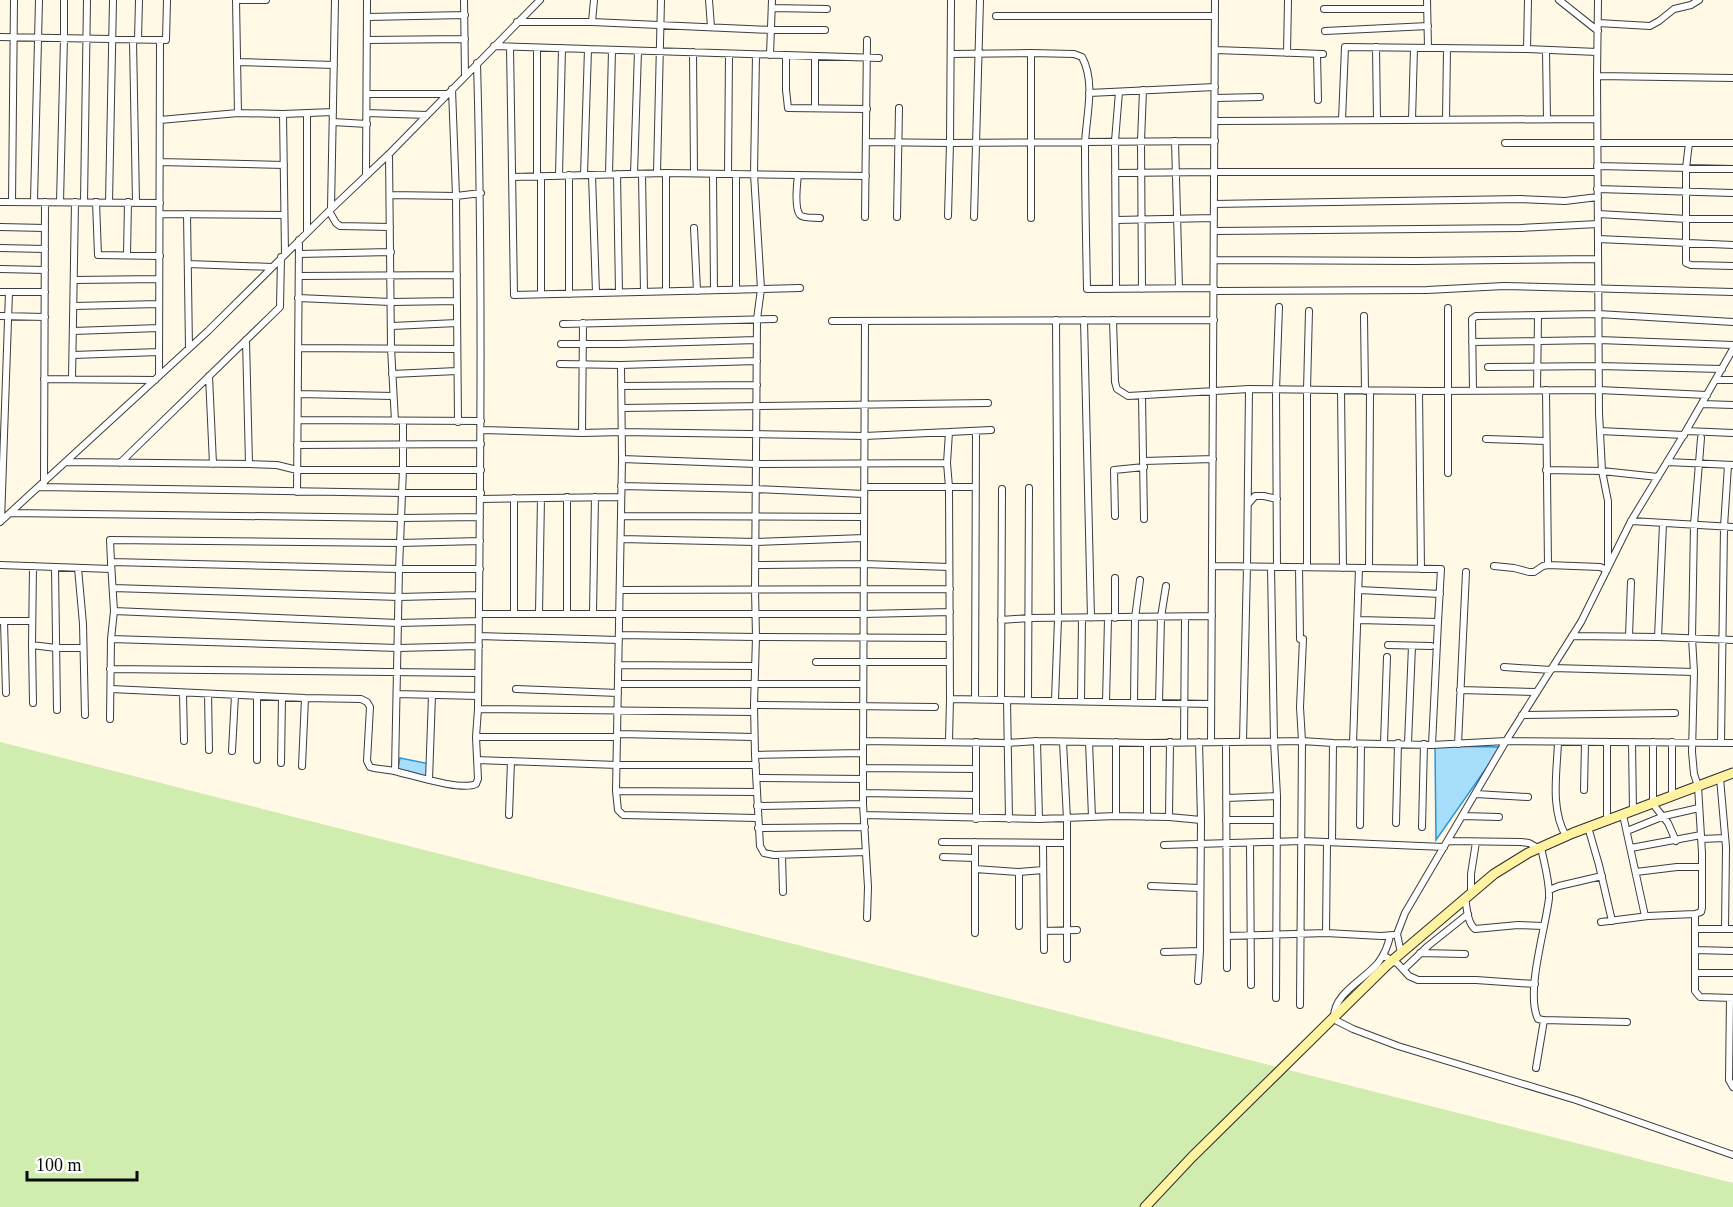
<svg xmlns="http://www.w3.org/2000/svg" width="1733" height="1207" font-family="Georgia,serif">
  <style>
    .green { fill: #d0ecae }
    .water { fill: #a6defb; stroke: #2797d8; stroke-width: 1.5 }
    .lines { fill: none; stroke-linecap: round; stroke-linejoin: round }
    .street-casing { stroke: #3d3d3d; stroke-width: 8 }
    .secondary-casing { stroke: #2c2c2c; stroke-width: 11 }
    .street { stroke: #fff; stroke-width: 6 }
    .secondary { stroke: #fff2a1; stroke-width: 9 }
  </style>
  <rect width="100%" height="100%" fill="#fff9e6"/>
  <path class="green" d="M0 742 1733 1183V1207H0Z"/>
  <path class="water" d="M1435 746 1501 747 1436 840Z
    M400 758 430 764 426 782 397 773Z"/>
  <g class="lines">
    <g class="street-casing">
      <path id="street" d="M236 0 238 113
        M236 0H266
        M464 0 465 76
        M709 0 711 27
        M1427 0 1428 48
        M1559 0 1598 31
        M1598 0 1597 76 1599 413 1602 471 1608 501V566
        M772 8 827 9
        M1324 9H1427
        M996 16H1215
        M367 17 465 15
        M517 22H592L771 30H825
        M592 22 594 0
        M1598 23 1650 26 1659 21 1674 9 1691 5 1699 0
        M1325 31 1428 26
        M0 37 166 40 167 0
        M133 40 136 203
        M138 40 139 0
        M367 40 465 39
        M494 46 879 58
        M510 47 514 295 800 288
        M1376 47 1377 120
        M1527 49 1528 0
        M1215 50 1323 54
        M1546 50 1547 119
        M693 52 694 173
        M1031 53V218
        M1287 53 1288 0
        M951 54 1031 53 1074 54 1082 57C1096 83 1086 116 1085 144 1085 192 1086 241 1087 289L1214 288
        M1317 54 1318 100
        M756 55 754 174 761 289 757 319 755 590 756 637 754 705 755 755 760 846 764 853 774 855 866 852
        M770 55 772 0
        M786 55V90L788 108 867 109
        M815 56V108
        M237 62 334 65
        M1597 76 1733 78
        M452 89 456 196 458 422
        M1089 93 1215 87
        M367 94H447
        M1215 98 1260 97
        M307 113V232
        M367 113 427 115
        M283 114 285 254
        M1446 119 1447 48
        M160 120 238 113 283 114 333 112
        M1342 120 1345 47 1527 49 1597 52
        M1412 120 1414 48
        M1215 121 1597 119
        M333 122 367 124
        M1175 141 1179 288
        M866 142 950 143 1215 141
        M1505 143H1733
        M1689 143 1686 168V263L1691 265 1733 266
        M389 154 391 348 395 421
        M160 162 284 165
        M1597 166 1733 169
        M657 173 661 0
        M666 173V291
        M1115 173 1215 172H1597
        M609 174 612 50
        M617 174 619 292
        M634 174 638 51
        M642 174 644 292
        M713 174 714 290
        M728 174 729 54
        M736 174V290
        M366 175 367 0
        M559 175 562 48
        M569 175V294
        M584 175 588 49
        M592 175 596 293
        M798 175C797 184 794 208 800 215 804 219 814 217 820 218
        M537 176V48
        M541 176V294
        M512 177 666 173 866 176
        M1597 189 1733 193
        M390 195 456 196 481 193
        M34 201 39 0
        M0 202 160 203
        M12 202 14 0
        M60 202 64 38V0
        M84 202 87 0
        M96 202 98 255 160 256
        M109 202 113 0
        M1214 204 1521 199 1565 201 1598 197
        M331 208 335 0
        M329 211 336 223 340 226 390 227
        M160 214 284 215
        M187 214 189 348
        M1598 214 1687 219H1733
        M948 216 950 143 951 0
        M865 217 867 40
        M897 217 899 108
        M974 217 980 0
        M1116 220 1214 218
        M0 227 45 228
        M694 228 697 291
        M1214 231 1521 228 1598 224
        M1598 239 1733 245
        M0 248 45 249
        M299 254 391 252
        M127 255 128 202
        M1214 260 1415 261 1598 259
        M188 264 272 267
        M0 269 45 270
        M299 276 457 275
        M74 280 159 279
        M1116 289 1115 141 1119 92
        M1142 289 1141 141 1143 90
        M1214 291 1427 290 1504 286 1733 292
        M0 292H45
        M298 298 391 302 457 301
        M74 306 159 304
        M0 316 45 317
        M1364 316 1365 391
        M1084 320 1091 618
        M1113 320 1115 382 1117 389 1128 396 1249 389 1431 391 1599 390 1707 395
        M832 321 1214 320
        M865 321 863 753V804L868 887 867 918
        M563 324 774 319
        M392 326 457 323
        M73 331 159 328
        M1472 342 1599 340 1733 345
        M561 344H620L757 340
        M298 348 457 349
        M73 355 159 352
        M560 364 621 365 757 361
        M621 365 622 459 616 791 618 810 623 815 757 818
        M1488 367 1599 366 1722 369
        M392 374 457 371
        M159 376 160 40
        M209 376 213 464
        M44 379 155 380
        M72 379 75 202
        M1716 380H1733
        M621 386 757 385
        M1341 390 1343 568
        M1537 390 1538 316
        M1546 390 1548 565
        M1419 391 1421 569
        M1473 391 1472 319 1476 316 1598 314 1733 322
        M298 394 393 396
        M1142 396 1144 519
        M1702 404 1733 405
        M622 408 988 403
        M298 420 481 421
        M481 430 582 433 622 432 865 436 991 430
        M1600 431 1684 435
        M1686 431 1733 433
        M582 433 583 323
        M1486 439 1546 441
        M297 445 481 444
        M622 459 756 464 947 463
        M1144 461 1213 459
        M66 462 249 464 246 340
        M1667 462 1733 465
        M120 463 280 307 281 257
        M249 464 277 465 297 470H481
        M1546 470 1602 471 1658 477
        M1448 473V308
        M44 482 45 202
        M621 486 755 489 864 494
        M39 487 402 493H481
        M865 487H975
        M297 492 299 240
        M480 499 621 497
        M1248 504 1255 496H1264L1277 499
        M10 513 402 518 480 517
        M621 516 864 517
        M1115 516 1114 470 1144 467
        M1 521 9 292
        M1631 521 1733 527
        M0 522 208 331 329 211 389 154 540 0
        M621 539 756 542 864 538
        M111 562 110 540 400 543 480 541
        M0 565 111 569
        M756 565 864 564 949 567
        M33 566 32 645 33 703
        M1212 566 1441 569 1438 622
        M1494 566 1514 568 1529 572H1534L1543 566 1548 565 1600 567 1607 570
        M55 567 57 710
        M1271 567 1274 741 1277 796 1276 998
        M1277 567 1276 390 1279 307
        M1299 567 1300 639
        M1307 567V390L1309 311
        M78 568 83 624 85 715
        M1369 568 1370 391
        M113 588 399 597 479 595
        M620 590 950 589
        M1359 590 1440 594
        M114 611 398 623 479 621
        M539 613 541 498
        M567 613V497
        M593 613 595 497
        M479 614H864L950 612
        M514 614V498
        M1115 618V578
        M1001 620 1029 618 1212 616
        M1358 620 1438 622 1432 745
        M0 621H32
        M4 621 6 693
        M619 635 756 637 950 638
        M479 636 619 640
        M1572 636 1658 637 1733 640
        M1629 636 1631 582
        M1658 637 1663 524
        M111 639 398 648 479 646
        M32 645 56 648H82
        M1388 645 1431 646
        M816 662H950
        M618 665 755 666
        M1504 667 1551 670
        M1553 668 1694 672
        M110 669 478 673
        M618 684H863
        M111 689 305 698 361 699 367 702 370 707 367 761 370 767C379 770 389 769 398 772 415 776 461 791 476 784L478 779 476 737 478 709C480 494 483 278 477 63
        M516 689 618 693
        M1460 690 1537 692
        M183 693 184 741
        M208 694 209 750
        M397 694 478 696
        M257 696V760
        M950 699 1211 704
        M975 699 976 431
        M1001 700 1002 489
        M1007 700 1009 819
        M1028 700 1029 488
        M1055 700 1058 619 1056 320
        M1081 701 1082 618
        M1106 702 1108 619
        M1134 702 1135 618 1140 580
        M1159 703 1161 617 1166 586
        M754 705 935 707
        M478 709 754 712
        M1522 715 1675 713
        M110 719 111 639 114 611 111 562 399 569H480
        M618 734 754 737
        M476 737H617
        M863 741 1007 743 1037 741 1147 743 1302 741 1333 743 1432 745 1506 741 1733 743
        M949 741 950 699 949 487 947 463 949 432
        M1037 741 1039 819
        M1243 741 1247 566 1249 389
        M976 742V819
        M1063 742 1067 819V959
        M1089 742 1092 817
        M1116 742V816
        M1184 742 1185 618
        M1211 742 1215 0
        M1226 742 1227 968
        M1558 742C1557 772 1550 809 1566 836
        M1607 742V820
        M1632 742 1633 811
        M1653 742V803L1656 808 1668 823 1676 841
        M1672 742V796
        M1147 743V817
        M1384 743 1387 657
        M1408 743 1412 646
        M1721 743 1724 527 1728 465
        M1353 744 1359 568
        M1458 744 1466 572
        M232 751 235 695
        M755 755 863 753
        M477 760 617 765H756
        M281 763 282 697
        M302 766 305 698
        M863 768 976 769
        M395 771 399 569 403 469V421
        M757 778 863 779
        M1720 778 1726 847 1725 929
        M429 780 432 695
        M1584 790 1585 742
        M616 791 757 792
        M863 793 976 795
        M1476 794 1528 797
        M1226 798 1277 796
        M757 806 863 804
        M509 815 511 761
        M864 815 1039 819 1116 816 1169 817 1201 820
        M1623 815 1645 916
        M1462 816 1499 817
        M1169 817 1170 742
        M1226 820H1277
        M1396 823 1398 743
        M1360 825 1361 744
        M1422 827 1424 744
        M1588 827 1599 865 1612 921
        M758 828 865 827
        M1627 831 1664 816 1699 808
        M1701 839 1725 838
        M1448 841 1521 842 1529 843 1538 848
        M942 842 1067 843
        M975 842V933
        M1332 842 1333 743
        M1250 843 1251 985
        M1043 844 1044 950
        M1164 845 1302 841 1444 847
        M1541 847C1544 863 1550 882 1549 898 1546 927 1525 993 1538 1019L1543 1020 1627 1022
        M1631 848 1701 835
        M782 855 783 892
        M943 857 975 858
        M975 869 1019 872 1043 870
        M1636 872 1677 867H1702
        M1151 886 1200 888
        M1549 890 1559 886 1602 876
        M1471 893V874L1476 842
        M1465 898C1467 908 1467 922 1475 929L1518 925 1543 926
        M1695 914V991L1700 997 1733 998
        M1601 922 1648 916 1695 914 1701 912 1702 908V853L1698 786 1694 774 1692 752 1694 672 1692 638 1694 525 1701 438
        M1019 926V872
        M1695 929H1733
        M1044 931 1077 930
        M1326 933 1327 842
        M1227 936 1326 933 1381 936 1393 935
        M1390 936C1388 946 1384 955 1378 963 1364 980 1334 993 1334 1017L1337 1021 1353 1029 1398 1046 1576 1100 1733 1155
        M1695 950 1733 951
        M1164 952 1200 951
        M1401 953 1397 934 1405 913 1506 741 1581 622 1631 521 1686 431 1733 349
        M1420 953 1465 954
        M1383 955 1398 964 1409 976 1418 980H1476L1535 984
        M1404 969 1428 946 1468 914
        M1695 973H1733
        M1198 981 1200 951 1201 820 1199 742
        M1730 998 1729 1080 1733 1087
        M1300 1005 1302 741 1300 707 1303 639
        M1536 1068 1544 1020"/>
    </g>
    <g class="secondary-casing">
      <path id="secondary" d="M1145 1207 1192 1157 1387 965 1494 874 1528 853 1573 833 1733 773"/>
    </g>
    <use href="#street" class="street"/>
    <use href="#secondary" class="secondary"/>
  </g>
  <path d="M27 1171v9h110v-9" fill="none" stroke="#0a0a0a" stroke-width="3"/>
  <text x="36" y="1171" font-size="18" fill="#0a0a0a" stroke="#ffffff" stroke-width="4.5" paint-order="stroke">100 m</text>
</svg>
